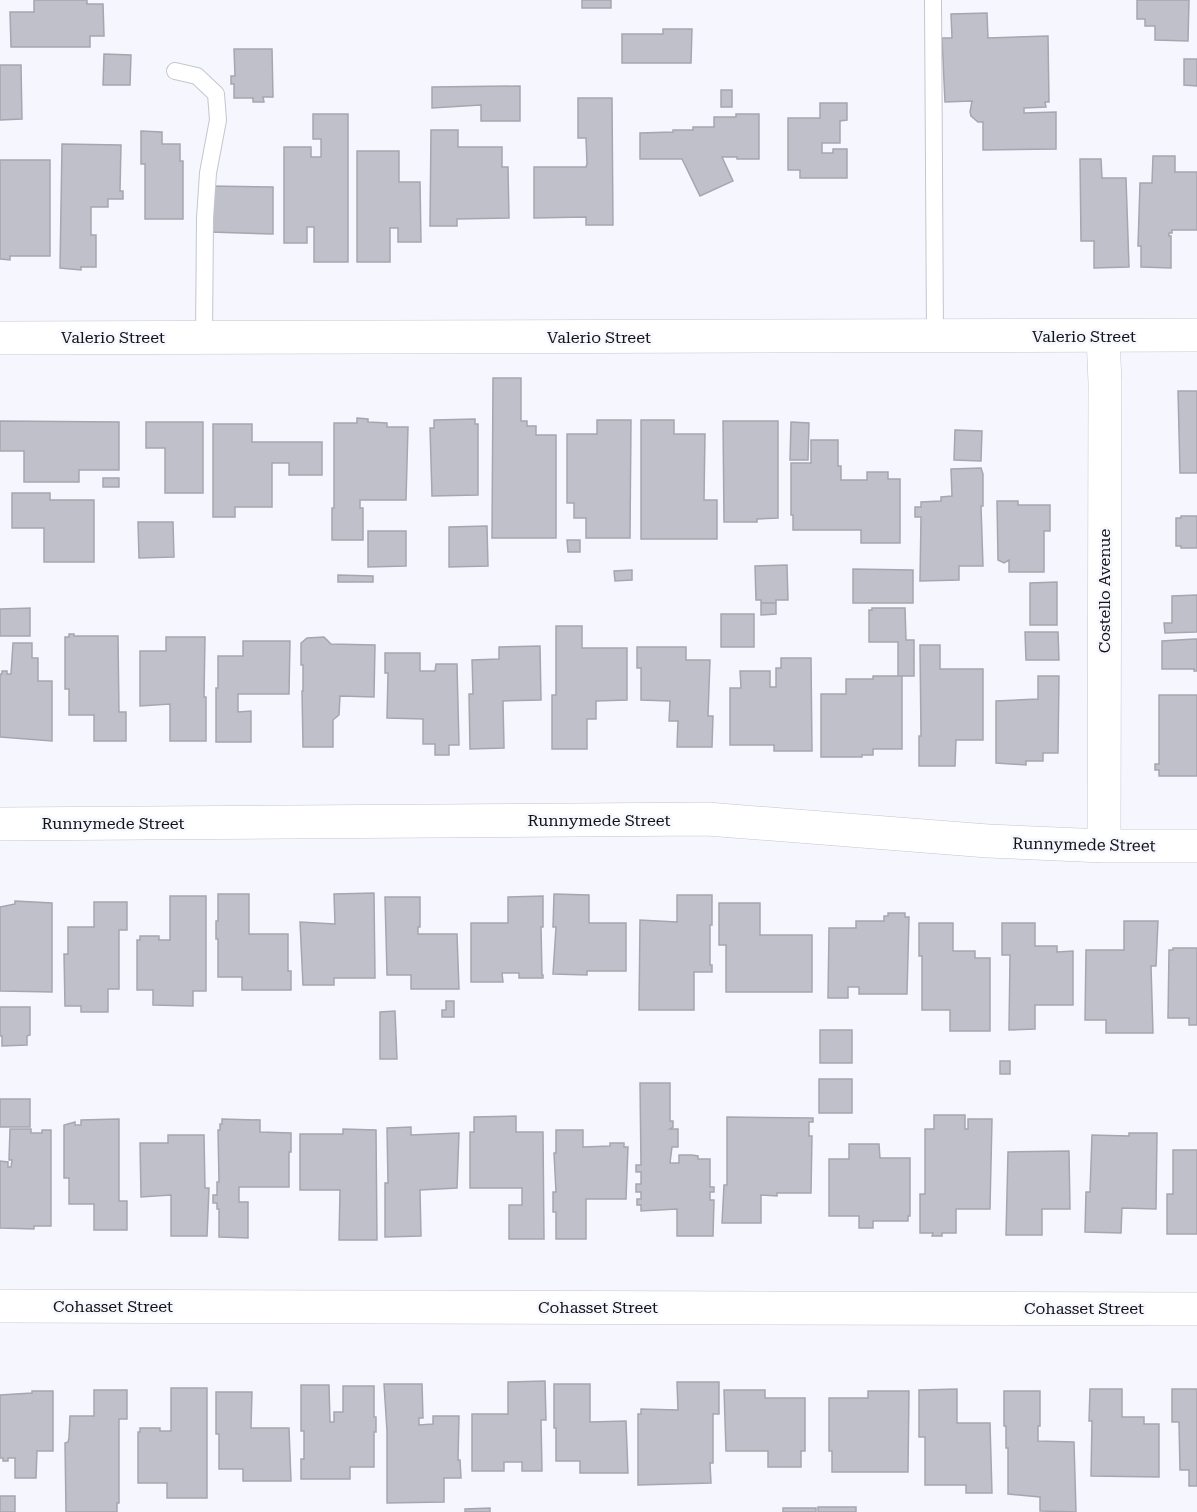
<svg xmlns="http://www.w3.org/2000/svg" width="1197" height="1512" font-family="'Roboto Serif',serif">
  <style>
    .building { fill: #bfc0c9; stroke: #a5a6af; stroke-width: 1.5 }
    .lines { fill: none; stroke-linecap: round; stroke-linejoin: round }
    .service-casing { stroke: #c4c5ce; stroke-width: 18 }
    .minor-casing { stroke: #c4c5ce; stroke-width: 34 }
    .tertiary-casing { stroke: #c4c5ce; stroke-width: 34 }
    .service { stroke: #fff; stroke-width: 16 }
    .minor { stroke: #fff; stroke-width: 33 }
    .tertiary { stroke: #fff; stroke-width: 33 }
    .labels { text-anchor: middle; stroke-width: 5; stroke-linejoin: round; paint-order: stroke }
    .street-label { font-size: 16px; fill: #131316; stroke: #f6f7fe }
  </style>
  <rect width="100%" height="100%" fill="#f6f7fe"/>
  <path class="building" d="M34 0H87V4H103L104 36H90V47H11L10 12H34Z
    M582 0H611V8H582Z
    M1137 0H1189L1188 41 1155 40V26H1145V19H1137Z
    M987 13 988 38 1048 36 1049 102H1045L1046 107 1024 108V113L1056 112V149L983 150V122H978L971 116 970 112 972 101 945 102 942 38H952L951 14Z
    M663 29H692L691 63H622V34H663Z
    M234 49H272L273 97H263L264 102H253V98H234V84H231V76H235Z
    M104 54 131 55 130 85H103Z
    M1184 59H1197V86L1184 85Z
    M0 65H21L22 119 0 120Z
    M520 86V121H481V105L432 108V87Z
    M721 90H732V107H721Z
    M578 98H612L613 225H586V217L534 218V167H586L587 164 586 138H578Z
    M820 103H847V120L840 121V143H822V153H833V149H847V178H800V170H788V118H820Z
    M313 114H348V262H314V227H307V243H284V147H311V157H321V139H313Z
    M736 114H759V159H737V157H722L733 181 700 196 682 159H640V133L673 132V130H693V127H714V117H736Z
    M431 130H458V147H502V167H508L509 218 457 219V226H430Z
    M141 131 162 132V144H180V161H183V219H145V164H141Z
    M62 144 121 145 120 191H123V199H108V207H91V235H96V267H81V270L60 268Z
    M357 151H399V182H420L421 242H398V228H390V262H357Z
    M1153 156H1175V172H1197V230H1172V233H1169V236H1171V268L1141 267V246H1138L1140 183H1152Z
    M1080 159H1101L1102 178H1126L1129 267 1094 268V241H1081Z
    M0 160H50V256H10V260L0 259Z
    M211 186 273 187V234L211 232Z
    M493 378H521V421H527V426H536V435H556V538H492Z
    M1178 391H1197V473H1180Z
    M357 418 368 419V422L387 423V427H408L406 500H360V508H363V540H332V508H334V423H357Z
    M475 419V424H478V495L432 496 430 428H434V420Z
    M597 420H631L630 538H586V518H574V503H567V434H597Z
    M641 420H674V434H705L704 500H717V539H641Z
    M0 421 119 422V470H79V482H24V451H0Z
    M723 421H778V518L757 519V522H724Z
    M146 422H203V493H165V448H146Z
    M791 422 809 423 808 460H790Z
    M213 424H252V442H322V475H289V463H272V507H235V517H213Z
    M955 430 982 431 981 461 954 460Z
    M811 440H838V466H841V480H867V472H888V479H900V543H861V530H793V515H791V463H811Z
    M981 468 983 474V506H981L983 566H959V580L920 581 921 517H915V507H921V502L941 501V497L952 496 951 469Z
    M103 478H119V487H103Z
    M12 493H50V500H94V562H44V528H12Z
    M997 501H1018V505H1050V531H1044V572H1009V560L1004 563 998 560Z
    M1181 516H1197V548H1181V546H1176V518H1181Z
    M138 522H173L174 557 139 558Z
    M487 526 488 566 449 567V527Z
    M368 531H406V566L368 567Z
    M567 540H580V552H568Z
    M787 565 788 600H776V603H761V600H756L755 566Z
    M853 569 913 570V603H853Z
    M632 570V580L615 581 614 571Z
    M338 575 373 576V582H338Z
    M1057 582V625H1030V583Z
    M1197 595V632L1165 633 1164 623H1172V596Z
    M761 603H776V614L761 615Z
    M30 608V636H0V609Z
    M872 608H905L906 640H914V676H898V642H869V610H872Z
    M721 614H754V647H721Z
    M556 626H582V648H627V700L596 701V719H587V749H552V695H556Z
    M1025 632H1058L1059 660H1026Z
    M69 634H74V636H118L119 712H126V741H94V715H69V689H65V637H69Z
    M166 637H205L204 697H206V741H170V704L140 706V651H166Z
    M324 637 331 644 375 645 374 697 340 696 339 715 333 720V747H303L302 691H303V665H301V643L307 638Z
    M1194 639H1197V671H1194V669H1162V641Z
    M243 641H290L289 694H238V712L251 711V742H216V688H218V656H243Z
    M13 643H32V658H38V681H52V741L0 737V674H2V671H7V674H11Z
    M920 645H940V669H983V740H956L955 766H919V736H921Z
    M540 646 541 700 503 701 504 748 470 749 469 694H473L472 660 499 659V647Z
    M637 647H686V660H710L708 716H713L712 747H677L678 721H669L670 701 641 700V668H637Z
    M385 653H420V671H435L436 664H457L459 745H449V755H435V744H423V719L387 718 388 673H385Z
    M781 658H811L812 751H774V745H730V688H741L740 671H770V687H776V668H781Z
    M873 676H902V749H873V755H862V757H821V694H846V679H873Z
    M1038 676H1059L1058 753H1043V761H1026V765L996 763V701L1038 699Z
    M1159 695H1197V776H1159V770H1155V764H1159Z
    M374 893 375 978H334V985H303L300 922 335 924 334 894Z
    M218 894H249V934H288V971H291V990H242V977H218V939H216V921H218Z
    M554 894 589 895V923H626V971H587V975L553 974 556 927H553Z
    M677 895H712V925H710V965H712V972H694V1010H639L640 920 677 922Z
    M170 896H206V991H193V1006L153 1005V990H137V940H140V936H159V940H170Z
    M543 896V927H541L542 975H543V978H519V973H502L503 982H471V923H508V897Z
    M385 897H420V927H418V934H457L459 989H411V975H387Z
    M15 901 52 903V992L0 991V907L15 904Z
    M94 902H127V930H119V989H108V1012H81V1006H65L64 954H68V927H94Z
    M719 903H760V935H812V992H726V945H719Z
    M888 913H905V917H909L907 994H859V987H848V998H828L829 928H856V921H884V916H888Z
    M1124 921H1158L1156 966H1151L1153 1033H1106V1020H1085L1086 950H1124Z
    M919 923H953V951H975V958H990V1031H950V1010H922V956H919Z
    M1002 923H1035V946H1057V952L1073 951V1005H1035V1029L1009 1030 1010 955H1002Z
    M1173 948H1197V1025H1189V1018H1168L1169 950H1173Z
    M446 1001H454V1017H442V1010H446Z
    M0 1007H30V1035L27 1036V1045L2 1046V1036H0Z
    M395 1011 397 1059H380V1012Z
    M820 1030H852V1063H820Z
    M1000 1061H1010V1074H1000Z
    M819 1079H852V1113H819Z
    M640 1083H670V1121H673V1127L670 1129H678V1147H672L670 1163H679V1155H692L698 1156V1159H710V1187H714V1192H710V1200H714L713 1236H677V1209L641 1211V1205H637V1199H641V1192H636V1184H641V1172H636V1165H641Z
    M0 1099H30V1127H0Z
    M934 1115H965V1129H968V1119H992L990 1209H956V1233H942V1236H932L933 1233H920V1194H925V1129H934Z
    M516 1116V1132H543L544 1239H509V1205H522V1188H470V1132H474V1117Z
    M727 1117 813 1118V1122H809V1136H812L811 1193H777V1196L761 1195V1223H722L724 1185H727Z
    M119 1119V1201H127V1230H94V1204H69V1178H64V1125L75 1122V1125H81V1120Z
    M222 1119 260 1120V1132L291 1133V1152H289V1187H239V1202H248V1238L219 1237V1209H217V1203H213V1195H217V1182H219L218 1130H220V1124H222Z
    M411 1127V1135L459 1133 457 1188 420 1190 421 1236 385 1237V1183H388L387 1128Z
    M10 1129H31V1133H42V1130H51V1226H34V1229L0 1228V1161L8 1162V1167H11L12 1160H9Z
    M343 1129 376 1130 377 1240H339L340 1190H300V1134H343Z
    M556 1130H583V1147L610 1146V1143H624V1147H628L626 1199H586V1239H556V1212H553V1192H556L554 1153H556Z
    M1129 1133H1157L1156 1209 1122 1208 1121 1233 1085 1232 1086 1192H1090L1092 1135 1129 1136Z
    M168 1135H204L205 1188H209L207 1236H171V1195L141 1197 140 1143H168Z
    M849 1144H879L880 1158H910V1216H908V1221H873V1228H859V1216H829V1159H849Z
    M1173 1150H1197V1234H1167V1194H1173Z
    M1069 1151 1070 1209H1042V1235H1006L1008 1152Z
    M545 1381 546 1420H541L542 1471H522V1462H504V1471H472V1414H508V1382Z
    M677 1382H719V1414H713V1463H710L711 1483 638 1485V1414H641V1409L678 1410Z
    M384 1384H422L423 1418H419V1425L433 1424V1416H459L458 1460H460L461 1478H444V1502L387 1503V1431Z
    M554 1384H590V1422L626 1421 628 1473H580V1461H556V1428H554Z
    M301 1385H329L330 1422H334V1412H343V1386H374V1417H376V1432H374V1467H350V1479H301V1459H304V1431H301Z
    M171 1388H207V1498H167V1483H138V1432H140V1428H160V1431H171Z
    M957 1389V1423H990L992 1493H966V1485H925V1437H919V1390Z
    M1090 1389H1122V1417H1144V1424H1159V1477L1091 1476 1092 1421H1089Z
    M1172 1389H1197V1486H1189V1470H1180L1179 1422H1172Z
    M94 1390H127V1419H119V1503H117V1512H66L65 1443 68 1442 69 1438 70 1416H94Z
    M724 1390H765V1398H805V1451H801V1467H768V1451H726Z
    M32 1391H53V1451H37L36 1478H15V1458H8V1461H3V1458H0V1395L32 1393Z
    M868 1391H909L908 1472H832V1451H829V1398H868Z
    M1004 1391H1040V1426H1038V1441L1074 1442 1076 1512 1040 1511V1497L1008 1494V1448H1006V1426H1004Z
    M216 1392H252L251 1428H289L291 1481H243V1469H219V1434H216Z
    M0 1496H15V1512H0Z
    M818 1507H856V1512H818Z
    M490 1508V1512H465V1509Z
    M783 1508H816V1512H783Z"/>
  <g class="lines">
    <g class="service-casing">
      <path id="service" d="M933 0 935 337
        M175 71 197 76 216 94 218 120 208 173 205 218 204 337"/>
    </g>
    <g class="minor-casing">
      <path id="minor" d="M1103 336 1105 383 1104 846
        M0 824 707 819 988 841 1104 846H1197
        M0 1306 1197 1309"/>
    </g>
    <g class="tertiary-casing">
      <path id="tertiary" d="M0 338 1197 335"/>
    </g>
    <use href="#service" class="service"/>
    <use href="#minor" class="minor"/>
    <use href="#tertiary" class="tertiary"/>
  </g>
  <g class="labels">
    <g class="street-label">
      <text x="1084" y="342">Valerio Street</text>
      <text x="113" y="343">Valerio Street</text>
      <text x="599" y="343">Valerio Street</text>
      <text transform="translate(1104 591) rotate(-90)" y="6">Costello Avenue</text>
      <text x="599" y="826">Runnymede Street</text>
      <text x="113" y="829">Runnymede Street</text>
      <text transform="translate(1084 844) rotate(1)" y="6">Runnymede Street</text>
      <text x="113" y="1312">Cohasset Street</text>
      <text x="598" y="1313">Cohasset Street</text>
      <text x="1084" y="1314">Cohasset Street</text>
    </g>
  </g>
</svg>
